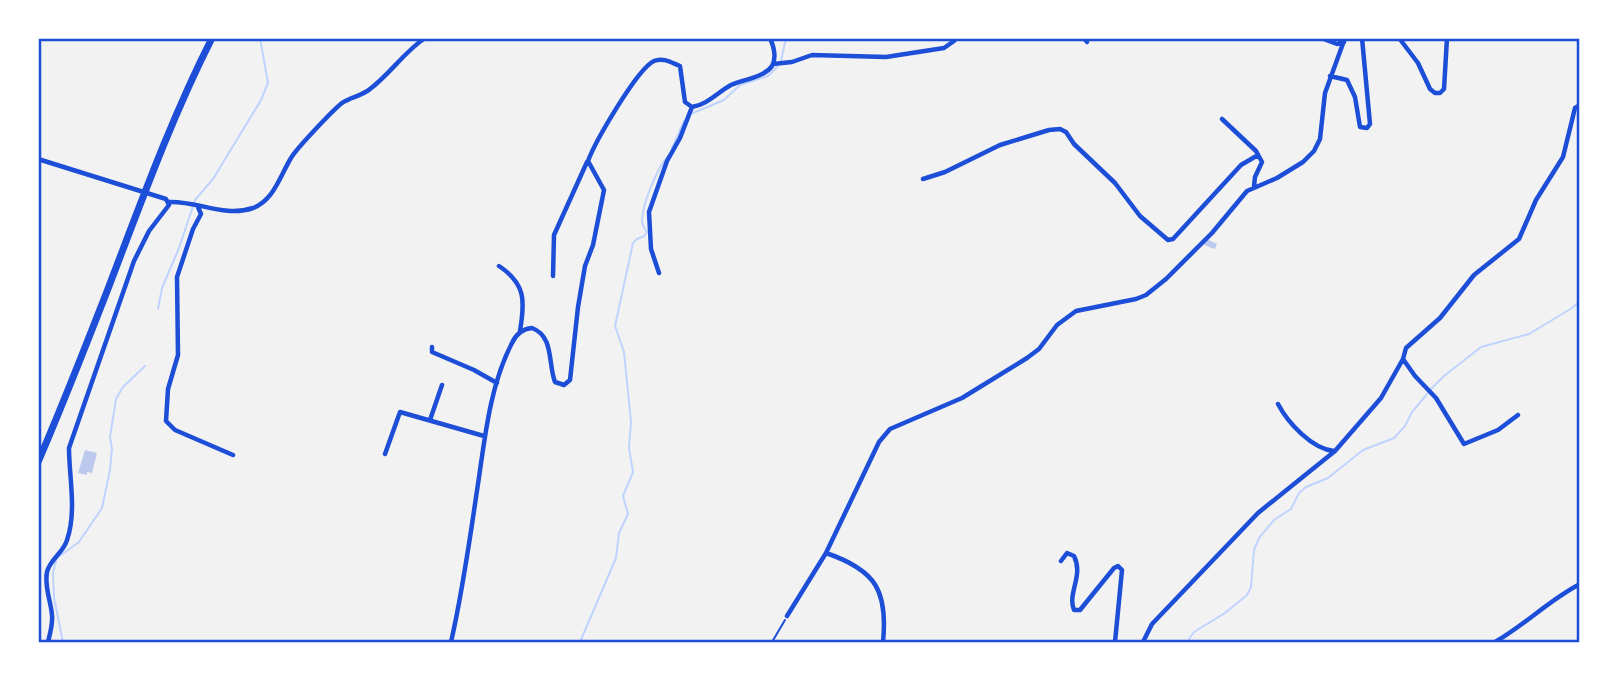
<svg xmlns="http://www.w3.org/2000/svg" width="1618" height="681" font-family="Manrope,sans-serif">
  <style>
    .lines { fill: none; stroke-linecap: round; stroke-linejoin: round }
    .stream { stroke: #bfd3fe; stroke-width: 2 }
    .building { fill: #bdc9ec }
    .path { stroke: #1d4ed8; stroke-width: 2 }
    .minor { stroke: #1d4ed8; stroke-width: 4.5 }
    .primary { stroke: #1d4ed8; stroke-width: 7 }
    .neatline { fill: none; stroke: #1d4ed8; stroke-width: 2.5 }
  </style>
  <rect width="100%" height="100%" fill="#f2f2f2"/>
  <g class="lines">
    <path class="stream" d="M1577 38 1580 57
      M781 61 786 38
      M693 113 724 100 740 85 768 76 778 66
      M672 148 684 121
      M158 309 162 288 179 248 195 200 213 179 261 100 268 83 260 38
      M1431 389 1444 376 1481 347 1529 334 1572 308 1580 301
      M63 642 54 598 53 572 57 558 79 542 102 508 110 470 112 449 110 437 116 399 123 387 145 366
      M580 642 616 558 619 533 628 514 623 496 633 472 629 448 631 422 624 352 615 326 633 243 637 239 644 236 647 232C645 230 642 224 642 221 642 205 657 168 668 156
      M1187 642 1194 632 1225 613 1247 595 1251 587 1254 550 1259 538 1274 520 1291 509 1299 493 1306 487 1328 478 1363 450 1394 438 1405 426 1412 412 1428 393"/>
  </g>
  <path class="building" d="M1207 239 1217 244 1215 249 1204 245Z
    M85 450 97 453 92 473 87 472V475L78 473Z"/>
  <g class="lines">
    <path class="path" d="M772 642 785 620"/>
    <path class="minor" d="M1084 38 1087 42
      M1321 38 1337 44 1344 42
      M1399 38 1418 63 1430 89 1435 93H1440L1444 89 1447 38
      M773 64 792 62 812 55 886 57 944 48 954 41
      M1330 76 1347 80 1355 97 1360 127 1367 128 1370 124 1362 38
      M1222 119 1256 151 1262 162 1255 177 1254 186
      M38 159 166 199 169 205 149 231 134 261 69 448C69 477 77 511 67 540 64 552 50 559 47 572 44 587 51 601 52 615 53 624 50 634 48 642
      M923 179 945 172 1000 145 1049 130 1060 129 1066 132 1074 144 1115 183 1140 216 1168 240 1173 239 1241 165 1258 155
      M168 202C196 200 224 218 253 208 274 200 280 176 291 158 296 149 333 110 342 103 350 97 362 96 370 89 390 74 404 52 425 38
      M198 207 201 214 193 229 177 277 178 355 168 389 166 421 175 430 233 455
      M499 266C526 284 525 301 520 331
      M659 273 651 249 649 212 667 161 680 138 692 107
      M553 276 554 235 587 162
      M432 347V352L474 370 497 383
      M1403 359 1415 376 1436 398 1464 444 1498 430 1518 415
      M1278 404C1288 423 1312 449 1334 451
      M430 420 442 385
      M385 454 400 412 484 436
      M826 553C876 570 888 591 883 642
      M1061 561 1067 553 1074 556C1084 576 1067 593 1074 610H1080L1114 568 1118 566 1122 570 1115 642
      M787 616 826 553 879 442 890 429 962 398 1027 358 1039 349 1057 325 1076 311 1136 299 1146 295 1166 279 1212 233 1247 191 1277 178 1303 162 1314 151 1320 139 1325 93 1345 38
      M451 642C463 590 470 537 478 484 485 437 490 385 512 343 516 334 522 329 532 328 554 336 548 364 555 382L564 385 570 380 578 307 585 266 593 245 604 190 588 161C595 142 637 69 654 61 663 57 672 63 680 66L685 102 692 107C707 105 718 92 731 85 742 80 765 77 772 66 777 57 774 47 770 38
      M1143 642 1152 624 1258 513 1335 451 1381 398 1403 359 1406 348 1440 318 1474 275 1519 239 1536 200 1563 157 1575 108 1580 105
      M1495 642C1525 625 1549 600 1580 584"/>
    <path class="primary" d="M38 462C62 407 84 350 106 294 139 208 170 121 212 38"/>
  </g>
  <rect width="1618" height="681" fill="none" stroke="#ffffff" stroke-width="80"/>
  <rect x="40" y="40" width="1538" height="601" class="neatline"/>
</svg>
